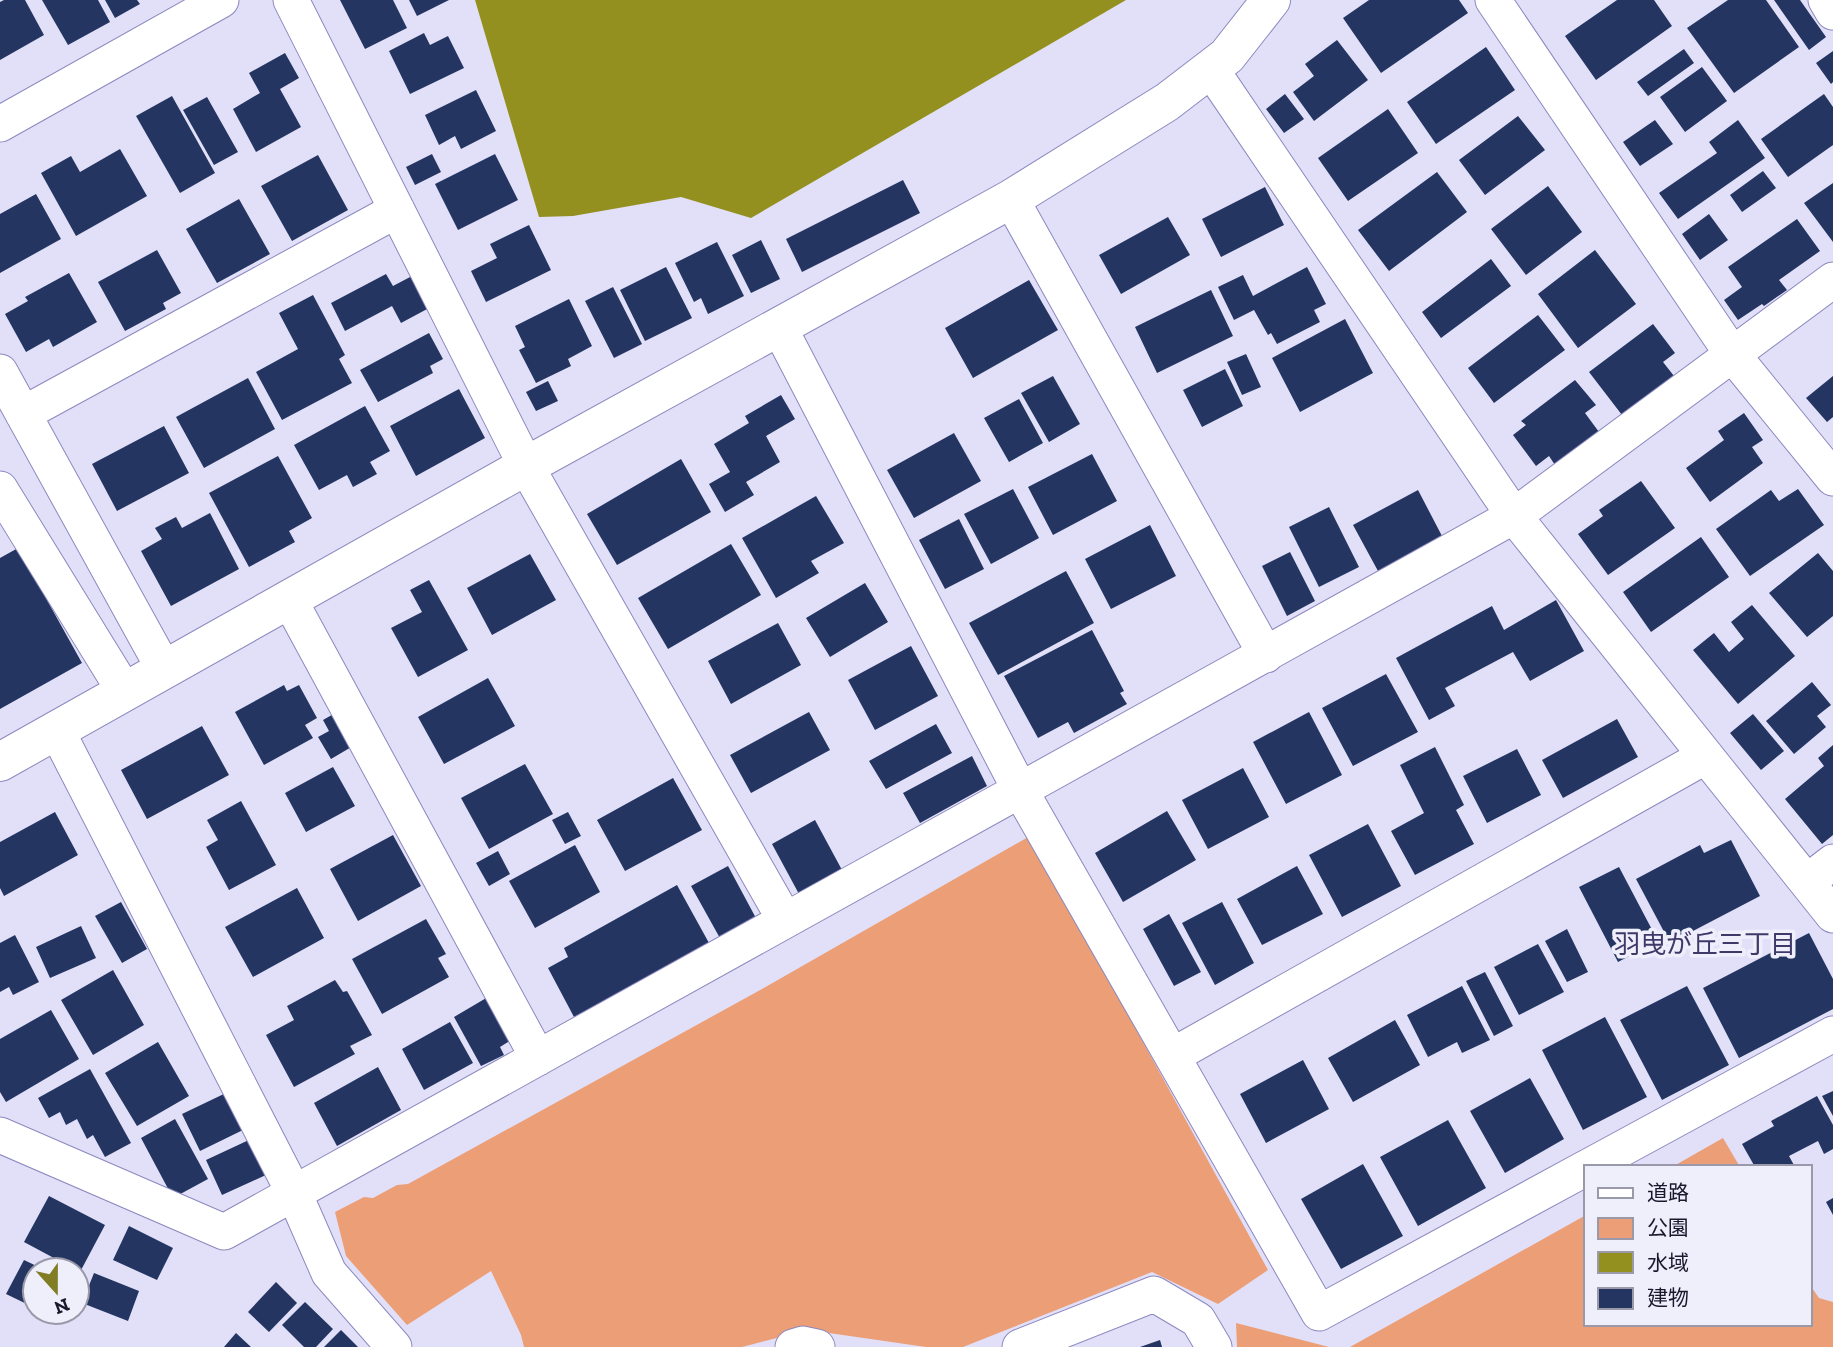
<svg xmlns="http://www.w3.org/2000/svg" width="1833" height="1347" font-family="'Zilla Slab','Noto Sans JP',serif">
  <style>
    .green { fill: #ec9e77 }
    .water { fill: #949020 }
    .building { fill: #243561 }
    .lines { fill: none; stroke-linecap: round; stroke-linejoin: round }
    .street-casing { stroke: #8c88bf; stroke-width: 37 }
    .secondary-casing { stroke: #8c88bf; stroke-width: 40 }
    .street { stroke: #fff; stroke-width: 35 }
    .secondary { stroke: #fff; stroke-width: 38 }
    .labels { text-anchor: middle; stroke-width: 7; stroke-linejoin: round; paint-order: stroke }
    .neighbourhood-label { font-size: 26px; fill: #3e3969; stroke: #efeffb }
  </style>
  <rect width="100%" height="100%" fill="#e1e0f8"/>
  <path class="green" d="M1030 836 1268 1270 1218 1304 1152 1272 963 1347H926L808 1330 742 1347H524L521 1335 491 1271 407 1325 346 1256 335 1212 364 1197 373 1198 397 1185 408 1184 762 989Z
    M1723 1138 1740 1167H1672Z
    M1586 1215V1324H1810V1285L1819 1298 1833 1302V1347H1350Z
    M1236 1323 1329 1347H1237Z"/>
  <path class="water" d="M475 0H1126L751 218 681 197 573 216 539 217Z"/>
  <path class="building" d="M4 0H25L44 35 0 60V2Z
    M42 0H98L110 22 68 45Z
    M105 0H137L140 4 115 18Z
    M340 0H393L407 28 365 49Z
    M409 0H449L417 16Z
    M1369 0H1459L1468 13 1381 73 1343 18Z
    M1617 0H1654L1672 26 1596 80 1565 36Z
    M1728 0H1766L1799 47 1734 93 1687 28Z
    M1774 0H1800L1826 37 1809 50Z
    M424 33 430 45 448 36 464 68 410 94 389 51Z
    M1337 40 1368 80 1314 121 1293 92 1314 76 1305 64Z
    M1486 47 1515 90 1436 144 1407 102Z
    M1684 49 1694 63 1648 96 1637 82Z
    M1833 51V82L1831 84 1816 63Z
    M285 53 299 78 280 89 301 127 256 152 233 109 260 93 249 73Z
    M1702 67 1727 101 1685 132 1660 97Z
    M476 90 496 131 461 149 455 136 439 145 425 115Z
    M1285 94 1304 119 1284 133 1266 109Z
    M1824 94 1833 107V145L1788 177 1761 139Z
    M172 96 215 173 180 193 136 116Z
    M207 97 238 152 214 165 183 110Z
    M1388 109 1418 153 1348 201 1318 158Z
    M1518 116 1545 150 1485 195 1459 160Z
    M1655 120 1673 144 1640 166 1623 142Z
    M1738 120 1765 158 1678 219 1659 193 1717 153 1709 142Z
    M120 149 147 196 76 236 41 173 71 156 80 172Z
    M432 154 441 172 415 185 406 167Z
    M495 154 518 200 458 230 435 184Z
    M318 155 348 210 292 241 261 186Z
    M1763 171 1776 188 1742 212 1730 195Z
    M1437 172 1467 212 1389 271 1358 230Z
    M903 180 920 213 802 272 786 239Z
    M1833 183V242L1804 203Z
    M1548 186 1582 232 1526 275 1491 229Z
    M1265 187 1284 225 1221 257 1202 219Z
    M36 194 61 239 0 273V214Z
    M239 199 270 254 217 283 186 229Z
    M1709 214 1728 240 1700 260 1682 234Z
    M1168 217 1190 255 1121 294 1099 255Z
    M1797 219 1820 251 1779 280 1787 290 1764 306 1762 304 1738 320 1724 300 1742 287 1728 267Z
    M529 225 551 270 486 302 471 271 497 258 490 244Z
    M761 240 780 279 751 293 732 255Z
    M717 242 744 296 708 314 701 298 694 302 675 263Z
    M157 250 181 293 163 303 166 309 125 331 98 282Z
    M1595 250 1636 304 1578 348 1538 294Z
    M1491 259 1511 286 1441 338 1422 312Z
    M666 267 692 318 645 341 620 290Z
    M1307 267 1326 304 1314 310 1320 322 1277 344 1271 333 1268 335 1254 310 1234 320 1218 287 1243 275 1253 296Z
    M69 273 97 322 53 347 49 339 26 352 5 314 28 301 25 297Z
    M386 274 393 286 412 276 429 308 401 323 392 306 345 331 331 303Z
    M1029 280 1058 330 973 378 945 328Z
    M613 287 642 344 614 358 585 301Z
    M1211 290 1233 336 1157 373 1135 327Z
    M313 295 345 355 339 359 352 383 282 420 256 372 298 349 279 313Z
    M569 299 592 346 568 359 571 366 536 383 519 350 525 347 515 326Z
    M1538 315 1565 350 1494 403 1468 368Z
    M1345 319 1373 373 1300 412 1272 358Z
    M1653 324 1675 353 1663 362 1674 376 1622 415 1589 372Z
    M429 333 443 359 430 366 433 373 378 402 360 370Z
    M1246 354 1261 387 1242 395 1227 362Z
    M1225 369 1243 406 1202 427 1183 390Z
    M1053 376 1080 424 1049 442 1021 393Z
    M1833 376V417L1827 422 1806 398Z
    M248 378 275 429 204 468 176 417Z
    M1575 380 1596 405 1585 413 1599 432 1555 465 1549 456 1536 466 1513 435 1526 425 1521 421Z
    M548 381 558 401 536 411 526 392Z
    M459 389 485 438 416 476 390 426Z
    M781 395 795 419 766 436 780 462 746 482 754 495 725 512 709 484 730 472 714 444 749 423 745 416Z
    M1019 399 1043 443 1009 462 984 418Z
    M365 406 390 451 370 462 377 474 353 487 347 475 319 490 294 445Z
    M1744 413 1763 440 1752 447 1763 463 1710 502 1686 468 1724 440 1718 431Z
    M164 426 189 473 117 511 92 464Z
    M954 433 981 481 914 518 887 470Z
    M1092 454 1117 501 1053 535 1028 487Z
    M278 456 312 518 289 531 295 542 249 567 209 493Z
    M681 459 711 512 617 565 587 514Z
    M1641 481 1675 528 1608 575 1578 534 1603 516 1599 510Z
    M1013 489 1039 538 991 564 964 514Z
    M1798 489 1824 525 1750 576 1716 529 1771 490 1779 501Z
    M1418 490 1442 536 1378 571 1353 525Z
    M816 496 844 543 811 561 819 573 776 598 742 538Z
    M1329 507 1359 567 1319 587 1289 527Z
    M210 513 239 569 171 606 141 551 162 539 155 528 176 517 182 528Z
    M959 519 984 569 945 589 919 540Z
    M1150 525 1176 576 1111 609 1085 559Z
    M1701 537 1729 577 1651 632 1623 592Z
    M731 544 761 595 668 649 638 598Z
    M18 548 82 663 0 709V558Z
    M1290 552 1315 601 1287 616 1262 566Z
    M1818 553 1833 571V616L1807 637 1769 593Z
    M530 554 556 600 492 635 467 588Z
    M1066 571 1094 623 998 675 969 623Z
    M429 580 468 650 418 677 391 628 422 612 410 590Z
    M865 583 888 622 830 657 806 618Z
    M1556 600 1584 651 1530 681 1513 652 1445 688 1455 706 1429 720 1396 658 1492 606 1504 630Z
    M1752 605 1795 656 1738 704 1693 650 1714 633 1729 652 1744 639 1731 622Z
    M778 623 801 665 731 704 708 661Z
    M1092 630 1124 691 1120 693 1127 704 1074 733 1068 722 1038 738 1004 676Z
    M911 646 938 696 875 730 848 680Z
    M1386 674 1418 732 1353 766 1322 708Z
    M488 678 515 726 444 764 418 717Z
    M1812 682 1831 705 1817 716 1826 727 1794 754 1766 721Z
    M284 685 287 691 299 685 317 718 305 725 313 738 264 765 235 712Z
    M337 712 353 746 331 759 318 737 329 731 323 720Z
    M809 712 830 750 751 793 730 755Z
    M1309 712 1342 775 1286 804 1253 742Z
    M1753 714 1784 751 1761 770 1730 733Z
    M1617 719 1638 757 1563 798 1542 760Z
    M936 724 952 753 886 789 869 761Z
    M202 726 229 775 147 819 121 770Z
    M1833 745V835L1822 844 1785 799 1824 766 1818 758Z
    M1435 747 1464 805 1456 810 1474 844 1415 875 1391 831 1424 813 1400 765Z
    M1517 749 1541 795 1487 823 1463 776Z
    M972 756 987 786 920 823 903 793Z
    M525 764 553 814 489 849 461 798Z
    M333 767 355 806 306 832 285 793Z
    M1243 768 1269 817 1208 849 1182 800Z
    M673 778 702 830 625 871 597 820Z
    M241 801 276 865 229 890 206 847 218 840 207 820Z
    M1167 811 1196 860 1123 902 1095 853Z
    M55 812 78 855 4 896 0 888V842Z
    M568 812 581 836 565 844 552 820Z
    M815 820 842 870 799 894 772 844Z
    M1368 824 1401 886 1342 917 1309 855Z
    M393 835 421 886 358 921 330 869Z
    M1731 840 1760 896 1670 943 1636 879 1700 845 1704 853Z
    M575 845 600 892 535 928 509 881Z
    M498 851 510 874 489 886 476 863Z
    M728 866 757 920 721 940 691 886Z
    M1297 866 1323 914 1262 945 1237 899Z
    M1619 867 1658 941 1618 962 1579 887Z
    M677 885 709 943 574 1017 548 968 568 957 564 948Z
    M297 888 324 938 253 977 225 927Z
    M121 902 147 949 122 963 95 916Z
    M1222 902 1254 963 1215 985 1182 923Z
    M1169 914 1201 972 1174 986 1143 929Z
    M426 919 446 954 438 958 449 977 382 1014 352 959Z
    M81 926 96 958 50 978 36 947Z
    M1567 929 1588 972 1567 982 1545 941Z
    M1809 933 1833 979V1009L1739 1058 1703 988Z
    M15 935 39 982 13 995 9 987 0 992V943Z
    M1538 944 1564 992 1519 1015 1494 967Z
    M113 970 144 1025 93 1055 61 1000Z
    M1485 972 1513 1026 1494 1036 1466 981Z
    M335 980 343 992 347 991 372 1035 350 1046 355 1054 294 1087 266 1035 294 1020 287 1006Z
    M1462 986 1490 1040 1462 1053 1457 1042 1428 1057 1407 1015Z
    M1687 986 1729 1065 1662 1100 1620 1020Z
    M493 994 516 1037 500 1047 504 1055 481 1066 454 1017Z
    M51 1010 79 1059 6 1102 0 1092V1039Z
    M1605 1017 1647 1097 1583 1130 1542 1050Z
    M1395 1020 1420 1065 1353 1102 1328 1058Z
    M450 1022 473 1063 424 1090 402 1049Z
    M158 1042 189 1096 137 1126 105 1073Z
    M1303 1060 1329 1109 1266 1143 1240 1094Z
    M378 1067 401 1110 337 1146 314 1103Z
    M90 1069 131 1143 105 1157 93 1135 87 1139 77 1119 66 1125 60 1112 49 1118 38 1098Z
    M1530 1078 1564 1139 1505 1173 1470 1111Z
    M1833 1091V1116L1822 1096Z
    M228 1092 245 1129 200 1151 182 1114Z
    M1817 1096 1833 1125V1149L1824 1154 1818 1141 1789 1156 1795 1167H1755L1742 1144 1774 1126 1771 1121Z
    M175 1119 208 1179 173 1198 141 1138Z
    M1448 1120 1486 1188 1418 1226 1380 1157Z
    M251 1139 268 1174 222 1195 206 1160Z
    M1363 1164 1403 1236 1341 1269 1301 1199Z
    M49 1196 105 1225 80 1272 24 1242Z
    M1833 1198V1215L1826 1202Z
    M129 1226 173 1248 157 1280 113 1260Z
    M24 1260 45 1270H35V1308L6 1294Z
    M94 1273 139 1291 128 1321 82 1303Z
    M276 1282 297 1303 269 1332 248 1312Z
    M305 1302 333 1329 316 1347H304L282 1325Z
    M43 1312H62L58 1319Z
    M341 1330 358 1347H324Z
    M236 1333 251 1347H224Z
    M1160 1340 1162 1347H1140Z"/>
  <g class="lines">
    <g class="street-casing">
      <path id="street" d="M291 0 526 466 785 920
        M1493 0 1732 354 1833 478
        M1826 0 1833 12
        M1210 68 1514 516 1833 915
        M0 124 221 0
        M1011 199 1266 655
        M779 327 1020 790 1319 1313 1586 1168
        M0 372 164 669
        M23 414 397 210
        M0 489 125 692
        M289 599 538 1058
        M56 729 294 1193 329 1273 394 1347
        M1807 882 1833 862
        M1172 1056 1706 756
        M0 1135 224 1232 1514 516 1833 280
        M1588 1167 1833 1034
        M793 1347 803 1344 817 1347
        M1020 1347 1154 1294 1198 1320 1214 1347"/>
    </g>
    <g class="secondary-casing">
      <path id="secondary" d="M0 762 526 466 1011 199 1167 102 1227 56 1271 0"/>
    </g>
    <use href="#street" class="street"/>
    <use href="#secondary" class="secondary"/>
  </g>
  <g class="labels">
    <g class="neighbourhood-label">
      <text x="1705" y="953">羽曳が丘三丁目</text>
    </g>
  </g>
  <rect x="1584" y="1165" width="228" height="161" fill="#efeffb" stroke="#9a99a9" stroke-width="2"/>
  <rect x="1598" y="1188" width="35" height="10" fill="#ffffff" stroke="#9a99a9" stroke-width="2"/>
  <text x="1647" y="1200" font-size="21" fill="#1a182d">道路</text>
  <rect x="1598" y="1218" width="35" height="21" fill="#ec9e77" stroke="#9a99a9" stroke-width="2"/>
  <text x="1647" y="1235" font-size="21" fill="#1a182d">公園</text>
  <rect x="1598" y="1252" width="35" height="21" fill="#949020" stroke="#9a99a9" stroke-width="2"/>
  <text x="1647" y="1270" font-size="21" fill="#1a182d">水域</text>
  <rect x="1598" y="1288" width="35" height="21" fill="#243561" stroke="#9a99a9" stroke-width="2"/>
  <text x="1647" y="1305" font-size="21" fill="#1a182d">建物</text>
  <g transform="translate(56 1291) rotate(159)"><circle r="33" fill="#efeffb" stroke="#9a99a9" stroke-width="2"/>
  <path d="M0-5L12 26L0 18L-12 26Z" fill="#807d24"/>
  <text y="-10" font-size="19" font-weight="bold" text-anchor="middle" fill="#1a182d">N</text>
  </g>
</svg>
